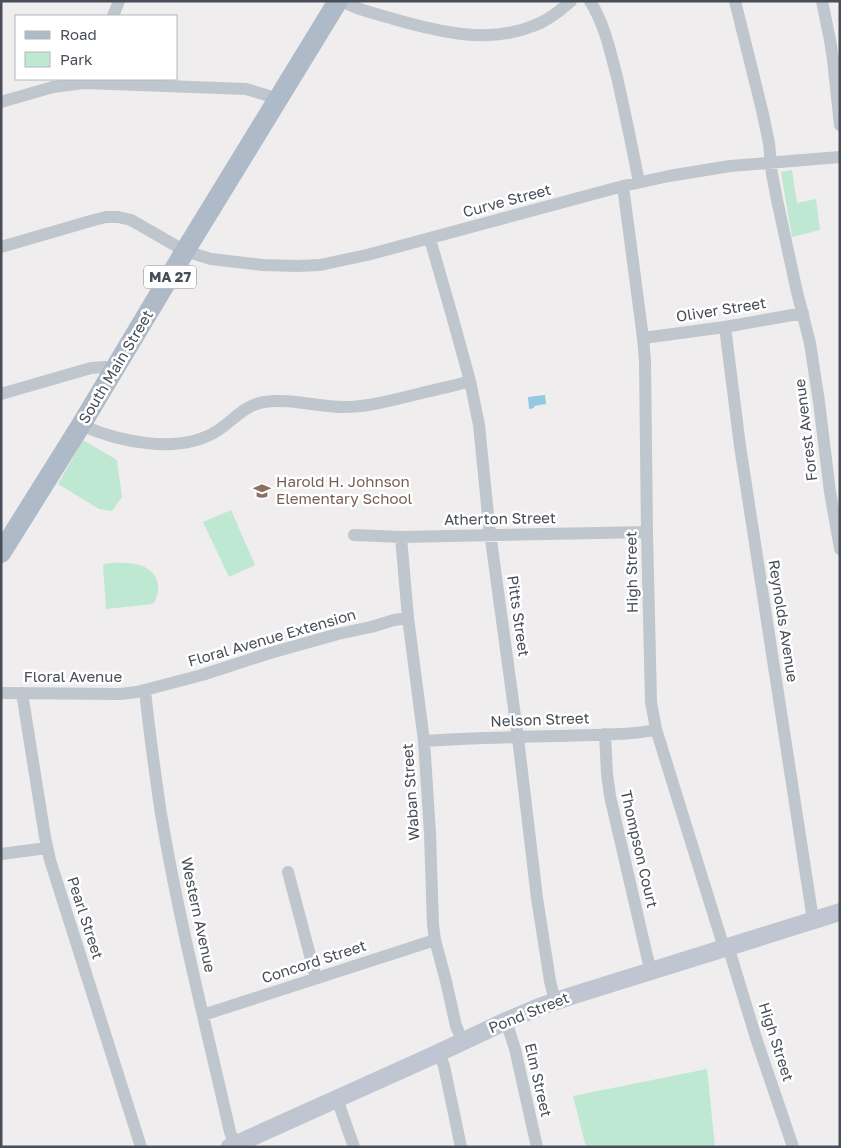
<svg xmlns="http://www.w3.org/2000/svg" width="841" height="1148" font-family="'Golos Text',sans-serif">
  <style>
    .green { fill: #bfe8d3 }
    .water { fill: #92c9e0 }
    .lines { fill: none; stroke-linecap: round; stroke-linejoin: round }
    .street { stroke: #bfc6cd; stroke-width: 12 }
    .secondary { stroke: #bfc6d1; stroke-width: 18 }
    .primary { stroke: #afbac8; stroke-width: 20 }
    .labels { text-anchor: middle; stroke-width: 5; stroke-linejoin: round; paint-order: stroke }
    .shield { fill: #fff; stroke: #7e8389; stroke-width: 1 }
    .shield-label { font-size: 14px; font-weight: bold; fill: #474e57 }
    .street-label { font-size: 15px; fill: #474e57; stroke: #fff }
    .education-label { font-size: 15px; fill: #785e54; stroke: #fff; text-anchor: start }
  </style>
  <rect width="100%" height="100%" fill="#efeded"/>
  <path class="green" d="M792 170 797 203 816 199 820 230 792 237 781 172Z
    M83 440 117 460 122 497 112 511 99 509 58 484Z
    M231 510 255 565 229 577 203 522Z
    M112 563C129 562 155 563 158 585 159 592 157 598 153 604L106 609 103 564Z
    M707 1069 715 1147H586L573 1096Z"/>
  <path class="water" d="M545 395 546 404 534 406V408L529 409 528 397Z"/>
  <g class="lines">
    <path class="street" d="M342 1C359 11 379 14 397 20 440 32 489 44 533 26 547 21 560 11 571 1
      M590 1C605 25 610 51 617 77 625 112 632 147 639 182
      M735 1 762 110 769 143 772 174 777 200 797 292 810 343 819 402 830 492 840 549
      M822 1 830 40 833 60 840 125
      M113 16 119 1
      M1 102 53 87 84 83 246 89 266 95 277 101
      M623 186 643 338 645 361 647 532 651 702 656 729 724 948
      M430 239 451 312 470 381 479 425 489 525 518 738 537 898 550 981 555 1001
      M1 247 94 220 106 217H118L131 220 185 251 211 259 263 265 297 266 320 265 367 255 623 186 669 176 730 166 840 157
      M725 327 740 446 813 920
      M643 338 725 327 803 313
      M1 394 91 368 106 367 114 370
      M81 425C119 442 179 455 217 431 233 421 244 405 264 402 291 398 317 407 344 407 370 407 396 399 422 393 438 389 454 386 470 381
      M354 535 401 537 647 532
      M401 537 408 618 424 741 430 833 433 925 435 940 446 981 456 1026 463 1042
      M145 690C149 731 155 773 161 814 179 921 206 1026 230 1132L235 1144
      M1 693 120 694 137 692 202 675 270 653 338 634 371 627 394 620 408 618
      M22 693 45 837 50 860 141 1147
      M605 734 607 774 610 796 647 956 651 971
      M424 741C480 737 535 737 591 735 608 734 640 735 656 729
      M1 854 47 848
      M288 872 316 978
      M728 946 756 1038 793 1147
      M203 1015 435 940
      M506 1021 515 1049 537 1147
      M439 1053 444 1066 461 1147
      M337 1099 354 1147"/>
    <path class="secondary" d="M230 1147 432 1056 506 1021 539 1007 571 996 840 912"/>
    <path class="primary" d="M1 553 81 425 185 251 338 1"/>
  </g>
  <defs>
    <g id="school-bare" transform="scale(1.35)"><path d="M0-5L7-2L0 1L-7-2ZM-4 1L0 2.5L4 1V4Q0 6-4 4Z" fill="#8d6e63" stroke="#fff" stroke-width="2.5" paint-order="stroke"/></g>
  </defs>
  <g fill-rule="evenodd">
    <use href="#school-bare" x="262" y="491"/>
  </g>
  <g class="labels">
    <rect class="shield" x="144" y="265.5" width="52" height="23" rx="4"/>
    <g class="shield-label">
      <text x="170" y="282">MA 27</text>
    </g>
    <g class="street-label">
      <text transform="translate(507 201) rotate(-15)" y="5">Curve Street</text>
      <text transform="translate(721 310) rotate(-9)" y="5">Oliver Street</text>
      <text transform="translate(116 367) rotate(-59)" y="5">South Main Street</text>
      <text transform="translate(806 430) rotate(-97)" y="5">Forest Avenue</text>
      <text transform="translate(500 519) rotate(-1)" y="5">Atherton Street</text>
      <text transform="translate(632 572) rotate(-91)" y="5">High Street</text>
      <text transform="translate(518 616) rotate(82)" y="5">Pitts Street</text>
      <text transform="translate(783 621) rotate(81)" y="5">Reynolds Avenue</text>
      <text transform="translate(272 638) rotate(-16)" y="5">Floral Avenue Extension</text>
      <text x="73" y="682">Floral Avenue</text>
      <text transform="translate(540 720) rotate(-2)" y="5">Nelson Street</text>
      <text transform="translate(411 792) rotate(-94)" y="5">Waban Street</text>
      <text transform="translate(639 849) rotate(77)" y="5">Thompson Court</text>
      <text transform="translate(198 915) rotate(78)" y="5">Western Avenue</text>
      <text transform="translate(85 918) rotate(72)" y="5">Pearl Street</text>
      <text transform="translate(314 962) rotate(-18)" y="5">Concord Street</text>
      <text transform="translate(529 1013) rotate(-22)" y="5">Pond Street</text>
      <text transform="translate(776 1042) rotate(72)" y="5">High Street</text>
      <text transform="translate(538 1080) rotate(77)" y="5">Elm Street</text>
    </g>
    <g class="education-label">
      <text x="276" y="487">Harold H. Johnson<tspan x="276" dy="17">Elementary School</tspan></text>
    </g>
  </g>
  <rect width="841" height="1148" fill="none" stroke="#474e57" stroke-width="5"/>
  <rect x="15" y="15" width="162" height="65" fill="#ffffff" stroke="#b5b8bc"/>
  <rect x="25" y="31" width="25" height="8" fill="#afbac8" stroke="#b5b8bc"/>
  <text x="60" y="40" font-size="15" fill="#474e57">Road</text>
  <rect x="25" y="52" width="25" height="15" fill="#bfe8d3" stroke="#b5b8bc"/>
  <text x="60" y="65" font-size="15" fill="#474e57">Park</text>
</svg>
